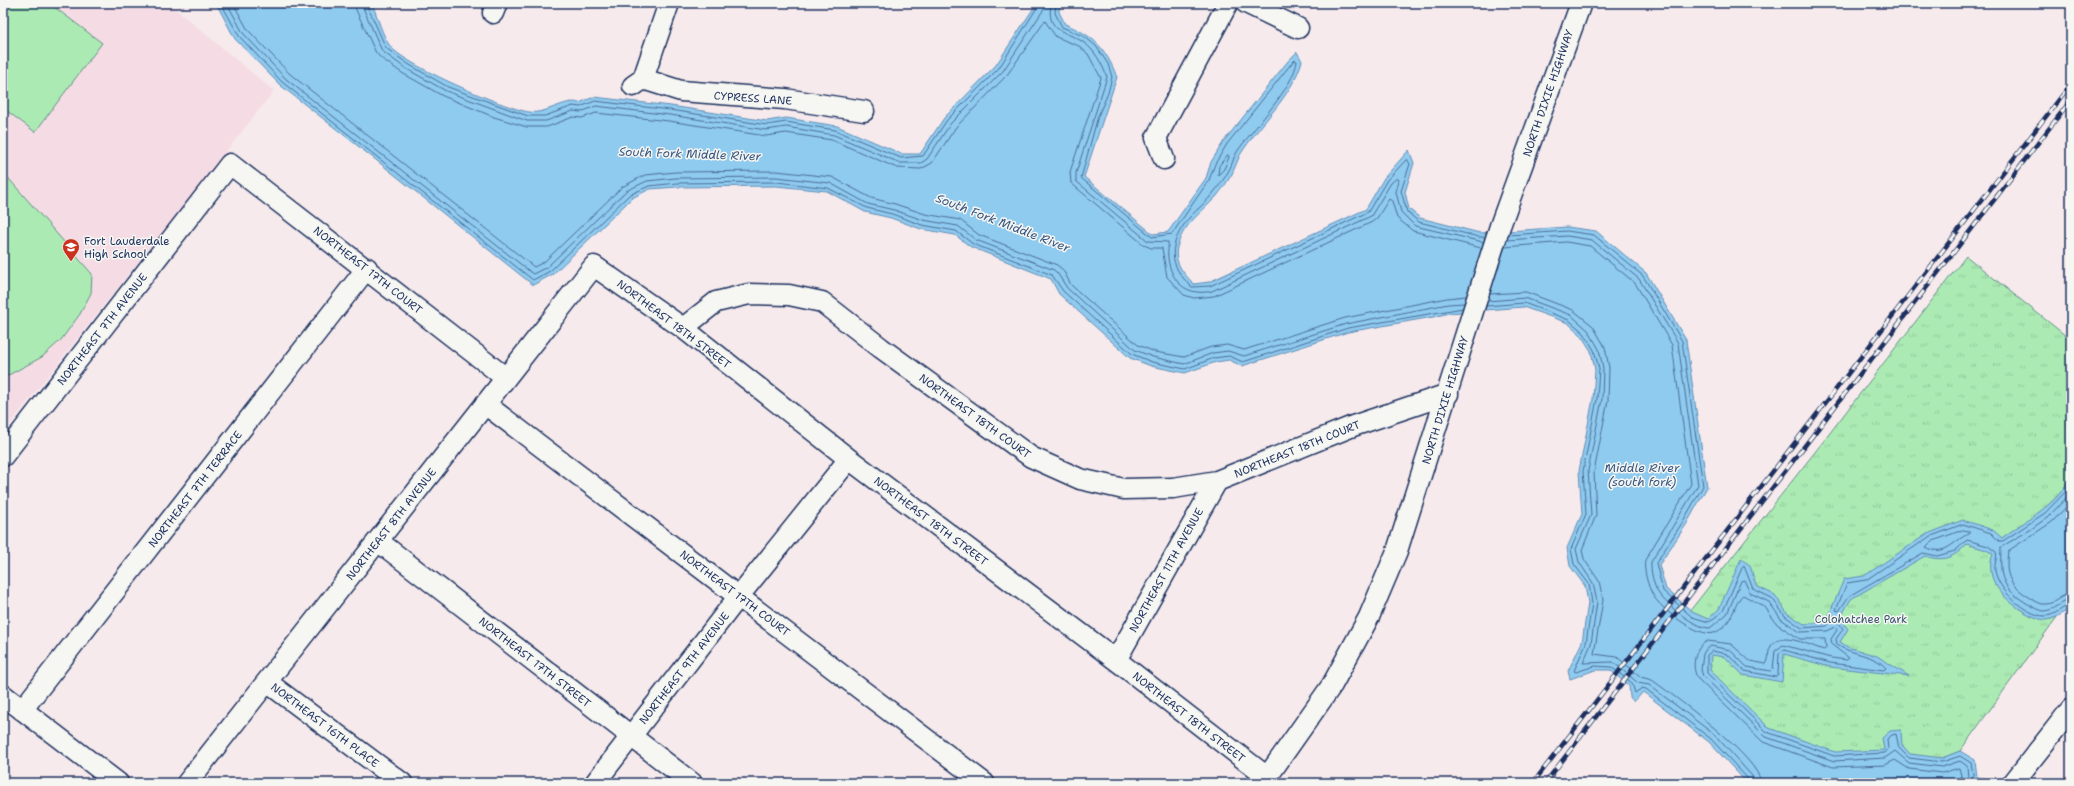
<svg xmlns="http://www.w3.org/2000/svg" width="2074" height="786" font-family="'Shantell Sans',sans-serif">
  <style>
    .built { fill: #f5dce4 }
    .grass { fill: #abebb3; stroke: #638d88 }
    .park { fill: url(#park-tufts); stroke: #638d88 }
    .water { fill: #8fcaef; stroke: #618cb5 }
    .lines { fill: none; stroke-linecap: round; stroke-linejoin: round }
    .shore { stroke: #496d98; stroke-width: 1 }
    .minor-casing { stroke: #1b2f5e; stroke-width: 23 }
    .minor { stroke: #f6f6f2; stroke-width: 20 }
    .rail-casing { stroke: #1b2f5e; stroke-width: 4.5 }
    .rail { stroke: #f6f6f2; stroke-width: 3; stroke-dasharray: 9; stroke-linecap: butt }
    .labels { text-anchor: middle; stroke-width: 3; stroke-linejoin: round; paint-order: stroke }
    .street-label { font-size: 11px; fill: #1b2f5e; stroke: #f6f6f2 }
    .poi-label { font-size: 11px; fill: #1b2f5e; stroke: #f6f6f2; text-anchor: start }
    .park-label { font-size: 11px; fill: #38556f; stroke: #f6f6f2 }
    .water-label { font-size: 12px; font-style: italic; fill: #385682; stroke: #f6f6f2 }
  </style>
  <defs>
    <pattern id="park-tufts" width="24" height="20" patternUnits="userSpaceOnUse"><rect width="24" height="20" fill="#abebb3"/><path d="M3 7l-1-3M5 7V3M7 7l1-3M15 17l-1-3M17 17v-4M19 17l1-3" fill="none" stroke="#93ca9c"/></pattern>
  </defs>
  <rect width="100%" height="100%" fill="#f6eaec"/>
  <filter id="ink" filterUnits="userSpaceOnUse"><feTurbulence type="fractalNoise" baseFrequency=".025" numOctaves="2"/><feDisplacementMap in="SourceGraphic" scale="8" xChannelSelector="R" yChannelSelector="G"/><feConvolveMatrix kernelMatrix="1 2 1 2 8 2 1 2 1" color-interpolation-filters="sRGB"/></filter>
  <g filter="url(#ink)">
    <path class="built" d="M3 3H168L274 91 3 433Z"/>
    <path class="grass" d="M3 3H49L102 43 35 132 3 108Z
      M3 172 92 274 91 293 80 314 61 340 42 357 3 378Z"/>
    <path class="park" d="M1966 256 2071 340V475C2061 502 2024 523 2002 538L2020 609C2034 617 2040 621 2057 617L1960 751 1942 758 1818 756 1758 739 1694 674 1685 617 1826 438Z"/>
    <path class="water" d="M216 3H368L373 6C378 18 382 35 390 46 404 65 504 108 529 112 546 115 565 98 579 103L594 97 671 106 767 121 786 118 837 126 902 154H920L944 118 996 65 1037 3H1060L1059 12 1065 24C1094 36 1105 47 1117 77L1084 177 1153 234 1168 232 1206 178 1211 162 1224 141 1288 61 1297 52 1302 61C1291 98 1260 123 1240 155 1237 161 1235 168 1232 174 1227 182 1222 190 1216 197 1203 211 1183 225 1178 244 1172 261 1183 273 1194 284L1209 282 1366 209 1384 178 1409 150 1414 163 1405 192 1409 209 1420 218 1480 233 1567 227 1596 231 1646 273 1686 340 1707 487 1686 525 1659 565 1666 589 1694 613 1708 619 1719 609 1741 559 1750 565 1756 586 1775 595 1787 613 1804 624 1826 622 1844 579 1864 576 1927 534 1963 520 1993 530 2002 538C2025 520 2060 504 2071 475V608C2063 613 2056 619 2046 620 2040 620 2032 616 2026 613 2006 601 1983 581 1993 554L1986 550 1967 544C1954 558 1943 562 1925 556L1851 599 1840 618 1848 629 1840 642 1848 647 1877 656 1909 676 1830 667 1784 654 1782 682 1743 675 1725 657 1711 655 1710 670 1769 728 1835 752 1884 750 1882 738 1890 731 1901 730 1902 745 1910 754 1942 758 1960 751 1975 760 1977 777 2013 783H1747L1709 742 1643 692 1634 702 1630 697 1629 686 1610 670H1595L1570 679 1568 671 1582 642 1588 603 1585 586 1570 566 1567 548 1582 514 1579 471 1593 399 1595 370 1591 351 1581 335 1568 323 1523 307 1449 313 1433 317 1348 332 1242 366 1229 360 1216 362 1185 373 1151 366 1130 358 1059 294 1051 279 971 247 955 235 921 229 891 218 865 212 827 191 776 186 677 187 650 189 632 198 553 274 533 285 381 164 280 85 235 39Z"/>
    <g class="lines">
      <path class="shore" d="M221 3 239 36 282 82 533 280 550 271 629 195 649 186 677 183 777 182 828 188 867 208 892 214 922 225 956 231 973 244 1052 275 1063 291 1132 354 1152 362 1185 369 1214 358 1229 356 1243 362 1348 328 1463 308
        M227 3 243 33 286 79 533 274 547 267 626 191 647 181 676 178 776 177 830 183 868 204 894 210 923 220 958 226 976 240 1054 270 1058 274 1067 288 1135 350 1153 357 1184 364 1213 353 1228 351 1244 356 1346 324 1448 304 1464 303
        M233 3 248 30 290 74 534 267 544 262 622 187 645 175 676 172 776 171 832 177 871 198 895 204 925 214 960 220 979 235 1057 265 1063 270 1071 285 1138 345 1155 352 1184 357 1211 347 1227 345 1244 350 1345 318 1447 298 1466 296
        M355 3 356 10 376 53 381 58 402 73 443 96 494 117 527 127H547L573 117 582 118 596 113 669 121 766 136 786 133 832 140 897 168 921 169 932 163 956 127 1007 75 1045 21 1056 37 1079 46 1088 54 1101 78 1070 172 1071 183 1144 245 1151 248H1162L1167 277 1184 295 1194 298 1214 296 1372 222 1377 218 1389 199 1392 201 1397 218 1413 231 1481 248
        M361 3 382 51 405 68 446 91 527 121H546L573 111 581 112 596 106 670 115 766 130 786 127 834 135 900 163H921L927 159 951 123 1003 71 1044 9 1045 3
        M366 3 386 48 408 64 448 87 528 116H545L573 106 580 107 595 101 670 110 767 125 786 122 835 130 901 158 923 156 947 120 999 68 1040 3
        M1051 3C1046 33 1065 30 1083 42 1095 50 1102 64 1107 77L1076 173V181L1148 241 1168 242C1169 247 1167 252 1168 258 1171 282 1187 297 1212 291L1371 216 1391 183 1397 178 1399 180 1396 192 1401 212 1415 226 1483 242
        M1056 3 1055 13 1062 27 1085 37 1096 46 1108 64 1112 77 1108 93 1098 116 1081 178 1152 237 1172 234 1209 180 1215 164 1227 144 1291 64 1295 60 1297 61C1294 88 1252 129 1237 152 1233 158 1232 166 1228 172 1224 179 1219 186 1214 192 1207 202 1197 209 1189 218 1168 244 1167 265 1192 287L1210 286 1368 212 1387 180 1407 159 1410 164 1401 191 1407 212 1419 222 1479 237H1485
        M1228 155 1229 157 1224 169 1218 175 1219 166Z
        M1509 235 1567 231 1594 235 1643 276 1682 341 1703 486 1682 523 1656 563 1663 591 1692 617 1709 622 1723 611 1742 568 1744 566 1753 589 1772 598 1785 616 1802 628 1827 626 1833 616H1835L1843 629 1836 639 1837 645C1852 655 1875 654 1886 668L1884 670 1830 663 1784 650 1779 653 1778 675 1776 677 1745 671 1727 654 1712 651 1707 655V673L1767 732 1834 756 1885 753 1888 749 1887 739 1892 735 1896 734 1899 748 1909 758 1942 762 1960 756 1971 763 1974 780 1988 783
        M1507 240 1567 236 1592 240 1639 279 1678 343 1698 485 1651 562C1650 569 1654 588 1659 594 1668 606 1695 628 1710 628L1727 614 1741 581 1744 580 1750 593 1769 602 1781 619 1800 632 1827 631 1836 627 1837 630 1831 639 1832 645 1849 658 1847 660 1831 658 1783 645 1775 651 1773 669 1771 671 1747 667 1730 650 1711 646 1706 649 1703 654 1701 670 1703 676 1766 737 1834 761 1885 758 1895 751 1909 763 1942 767 1960 761 1967 766 1968 778 1970 783
        M1505 247 1566 242 1590 246 1635 283 1672 345 1691 484 1645 560C1643 569 1648 587 1653 595 1659 608 1699 638 1714 633 1734 625 1734 601 1743 595L1765 607 1777 624 1800 639H1825L1826 648 1824 650C1810 646 1781 630 1771 646 1767 652 1770 659 1766 664L1750 661 1731 644 1708 641C1694 646 1690 669 1699 680L1763 742 1833 767 1885 765 1895 760 1909 769 1942 773 1959 768 1963 783
        M1490 294 1526 292 1573 310 1593 326 1605 347 1609 368 1608 400 1594 472 1596 515 1582 550 1584 559 1599 581 1603 600 1594 654 1617 657 1641 677 1652 680C1674 696 1760 758 1761 783
        M1488 301 1525 298 1571 315 1588 330 1599 349 1603 369 1602 399 1588 471 1591 515 1576 549 1579 562 1593 583 1597 602 1591 644 1583 663 1613 662 1638 683 1649 685 1715 735 1752 776 1755 783
        M1486 306 1524 303 1569 320 1584 333 1594 350 1599 369 1597 399 1583 471 1586 514 1571 549 1574 564 1589 584 1592 603 1586 643 1574 671 1576 672 1595 666 1611 667 1632 683 1635 693 1642 688 1646 689 1711 739 1748 779 1750 783
        M2071 486 2045 513 2003 541H1999L1991 533 1963 524 1929 537 1866 580 1847 583 1836 610 1839 611 1849 596 1923 553 1937 556 1955 551 1967 540 1988 546 1996 552C1998 557 1994 564 1995 570 1997 589 2026 616 2045 616 2056 616 2062 606 2071 605
        M2071 493 2048 517 2030 530 2001 547C2000 577 2000 587 2028 604 2033 606 2039 611 2045 611 2055 610 2061 600 2071 600
        M2071 502 2052 522 2008 551C2005 574 2008 584 2029 597 2034 600 2040 605 2046 604 2055 604 2061 594 2071 594
        M1963 530 1969 531V534C1954 539 1946 558 1926 547L1931 542Z"/>
      <g class="minor-casing">
        <path id="minor" d="M1246 3 1298 28
          M493 13 497 3
          M643 79 681 91 785 99 864 111
          M633 86 643 79 669 3
          M1164 159 1156 138 1228 3
          M683 328 716 302 749 294 789 295 822 302 881 348 1031 457 1080 479 1124 489 1173 488 1217 481 1353 426 1448 394
          M485 404 984 783
          M3 456 230 164 506 378
          M378 541 692 783
          M1116 660 1217 481
          M267 682 402 783
          M3 695 118 783
          M22 710 367 268
          M187 783 594 266 683 328 849 459 1116 660 1267 777
          M595 783 739 596 849 459
          M1263 783 1332 685 1369 617 1397 551 1500 226 1581 3
          M2013 783 2071 709"/>
      </g>
      <use href="#minor" class="minor"/>
      <g class="rail-casing">
        <path id="rail" d="M1533 783 2071 84
          M1545 783 2071 100"/>
      </g>
      <use href="#rail" class="rail"/>
    </g>
  </g>
  <defs>
    <g id="school-pin" transform="scale(0.9)"><path d="M0 17L-7.5 6A9.5 9.5 0 1 1 7.5 6Z" fill="#c8321e" stroke="#f6f6f2"/><path d="M0-5L7-2L0 1L-7-2ZM-4 1L0 2.5L4 1V4Q0 6-4 4Z" fill="#fff"/></g>
  </defs>
  <g fill-rule="evenodd">
    <use href="#school-pin" x="71" y="247"/>
  </g>
  <g class="labels">
    <g class="street-label">
      <text transform="translate(1548 93) rotate(-71)" y="4">NORTH DIXIE HIGHWAY</text>
      <text transform="translate(753 98) rotate(4)" y="4">CYPRESS LANE</text>
      <text transform="translate(368 270) rotate(38)" y="4">NORTHEAST 17TH COURT</text>
      <text transform="translate(674 324) rotate(37)" y="4">NORTHEAST 18TH STREET</text>
      <text transform="translate(102 329) rotate(-52)" y="4">NORTHEAST 7TH AVENUE</text>
      <text transform="translate(1445 400) rotate(-73)" y="4">NORTH DIXIE HIGHWAY</text>
      <text transform="translate(975 416) rotate(36)" y="4">NORTHEAST 18TH COURT</text>
      <text transform="translate(1297 449) rotate(-22)" y="4">NORTHEAST 18TH COURT</text>
      <text transform="translate(195 489) rotate(-52)" y="4">NORTHEAST 7TH TERRACE</text>
      <text transform="translate(931 521) rotate(37)" y="4">NORTHEAST 18TH STREET</text>
      <text transform="translate(391 524) rotate(-52)" y="4">NORTHEAST 8TH AVENUE</text>
      <text transform="translate(1166 570) rotate(-61)" y="4">NORTHEAST 11TH AVENUE</text>
      <text transform="translate(735 593) rotate(37)" y="4">NORTHEAST 17TH COURT</text>
      <text transform="translate(535 662) rotate(38)" y="4">NORTHEAST 17TH STREET</text>
      <text transform="translate(684 668) rotate(-52)" y="4">NORTHEAST 9TH AVENUE</text>
      <text transform="translate(1189 717) rotate(38)" y="4">NORTHEAST 18TH STREET</text>
      <text transform="translate(325 725) rotate(37)" y="4">NORTHEAST 16TH PLACE</text>
    </g>
    <g class="poi-label">
      <text x="84" y="245">Fort Lauderdale<tspan x="84" dy="13">High School</tspan></text>
    </g>
    <g class="park-label">
      <text x="1861" y="623">Colohatchee Park</text>
    </g>
    <g class="water-label">
      <text transform="translate(690 154) rotate(2)" y="4">South Fork Middle River</text>
      <text transform="translate(1003 223) rotate(21)" y="4">South Fork Middle River</text>
      <text x="1642" y="472">Middle River<tspan x="1642" dy="14">(south fork)</tspan></text>
    </g>
  </g>
  <rect width="2074" height="786" fill="none" stroke="#f6f6f2" stroke-width="16"/>
  <rect x="8" y="8" width="2058" height="770" fill="none" stroke="#1b2f5e" stroke-width="1.5" filter="url(#ink)"/>
</svg>
